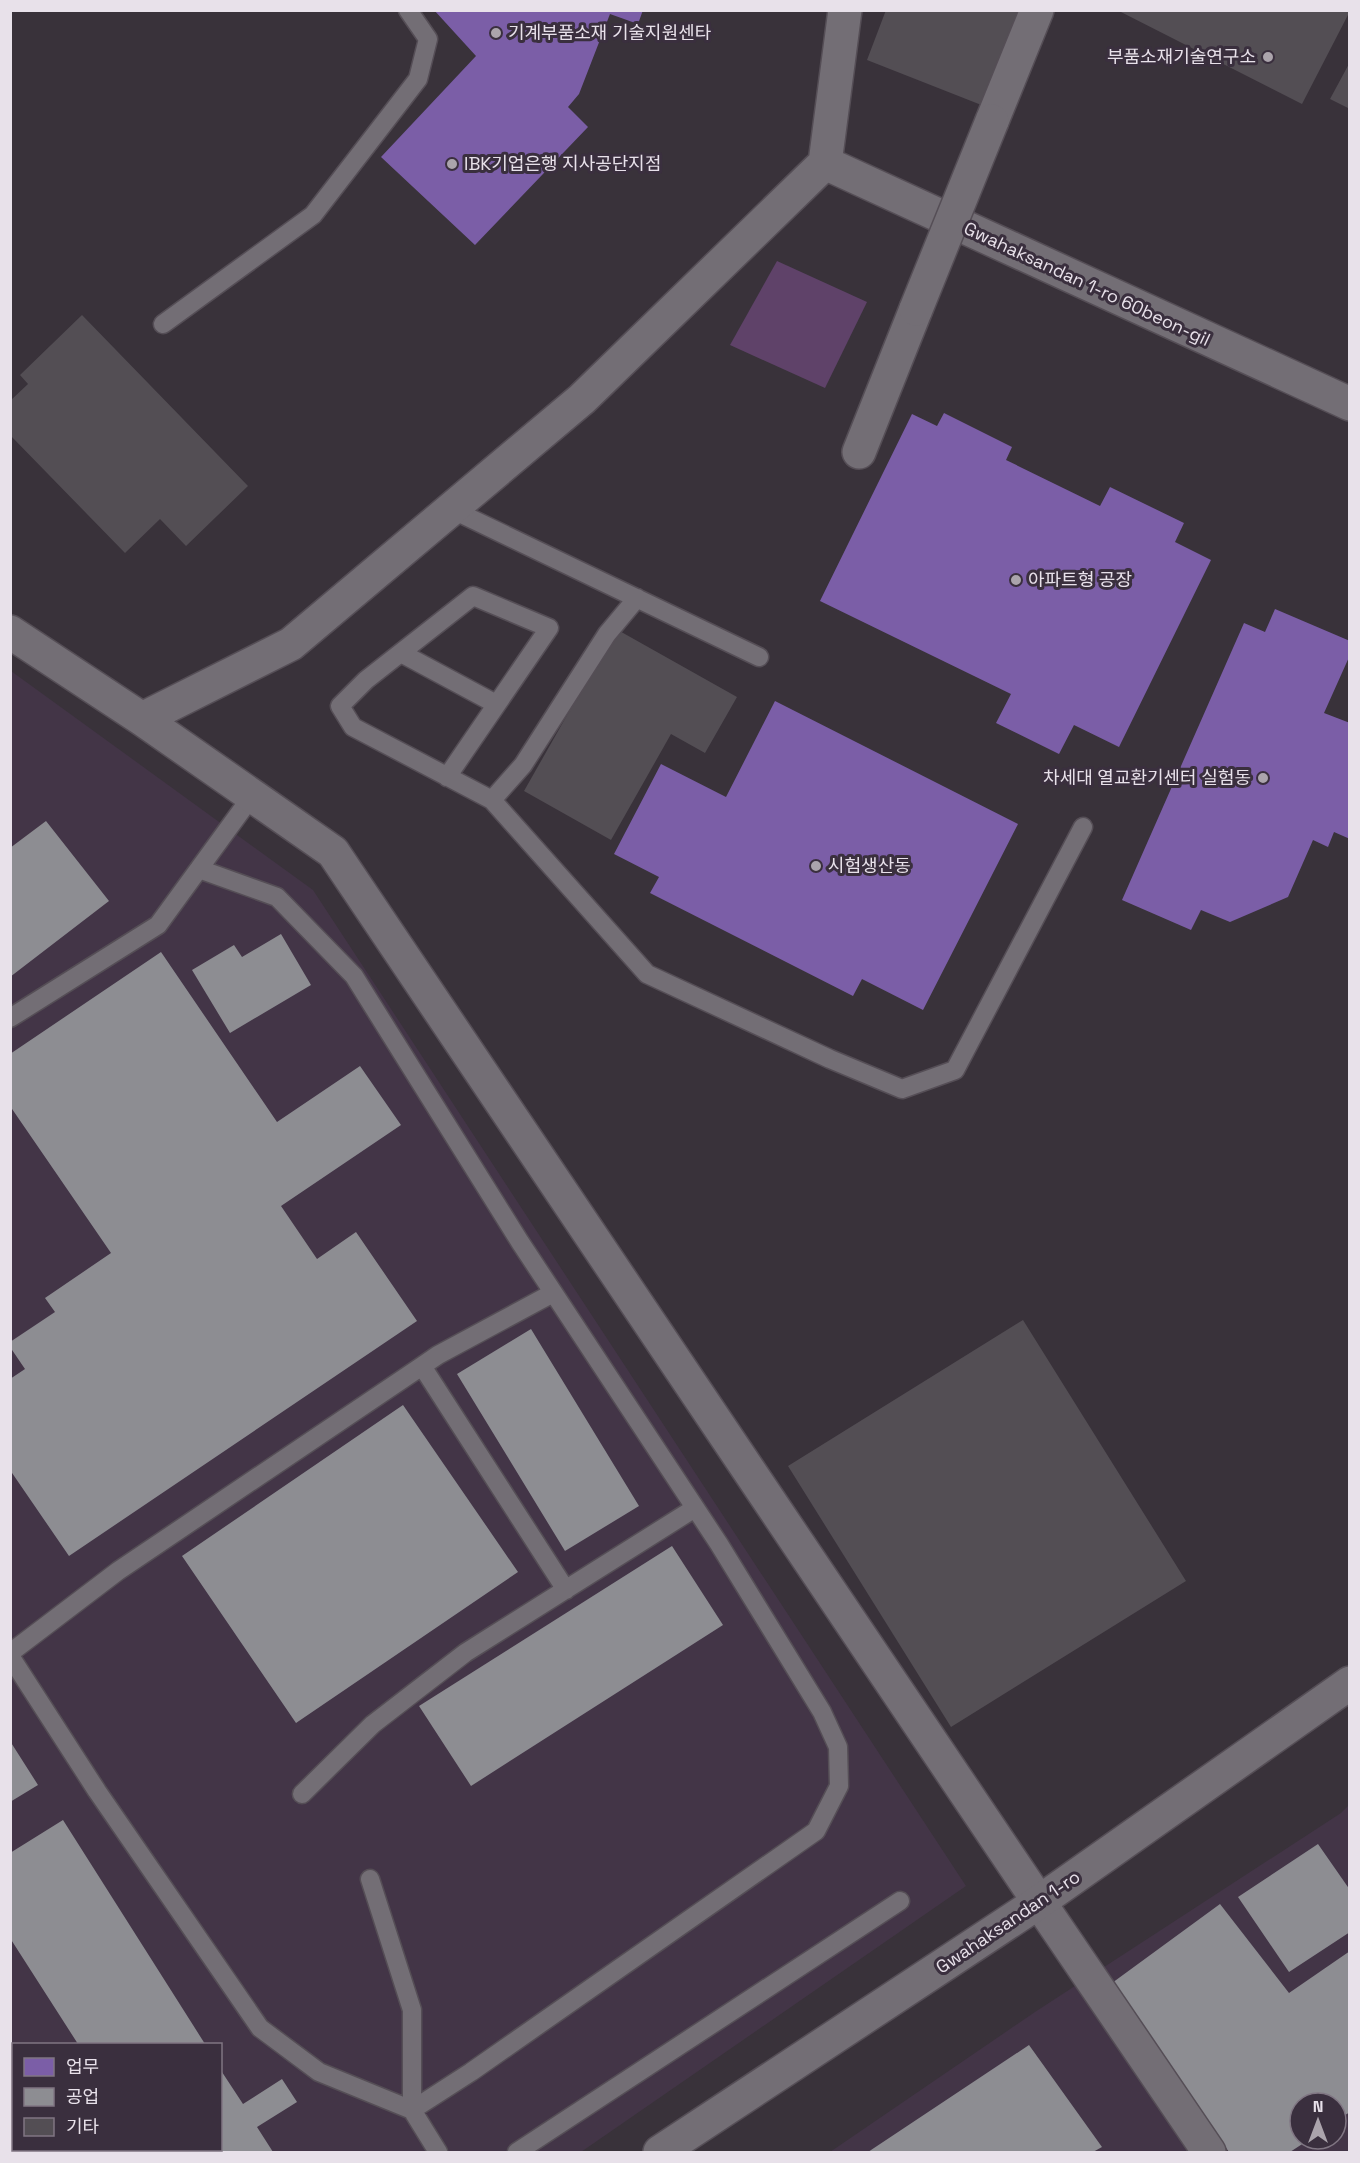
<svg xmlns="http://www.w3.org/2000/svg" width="1360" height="2163" font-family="'Space Grotesk','Noto Sans KR',sans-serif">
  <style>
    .built { fill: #433547; fill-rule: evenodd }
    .green { fill: #5f4269 }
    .offices { fill: #7b5ea7 }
    .industry { fill: #8d8d92 }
    .building { fill: #534e54 }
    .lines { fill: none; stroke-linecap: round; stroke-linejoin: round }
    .service-casing { stroke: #554e56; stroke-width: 21 }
    .minor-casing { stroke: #554e56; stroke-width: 36 }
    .secondary-casing { stroke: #554e56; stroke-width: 36 }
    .service { stroke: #736e75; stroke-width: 18 }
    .minor { stroke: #736e75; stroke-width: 33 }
    .secondary { stroke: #736e75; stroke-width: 33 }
    .minor-bridge-casing { stroke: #554e56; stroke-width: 36; stroke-linecap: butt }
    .minor-bridge { stroke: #736e75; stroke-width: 33 }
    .poi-dot { fill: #aba4ac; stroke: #3a2f3e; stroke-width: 2 }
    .labels { text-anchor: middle; stroke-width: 6; stroke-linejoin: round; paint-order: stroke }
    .poi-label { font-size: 18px; fill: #e8e1ea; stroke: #3a2f3e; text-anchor: start }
    .street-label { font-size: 18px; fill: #e8e1ea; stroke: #3a2f3e }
  </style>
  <rect width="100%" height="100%" fill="#39323a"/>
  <path class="built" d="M11 671 313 890 966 1886 581 2152H71L70 2150H220V2044H14L13 2056 11 2051Z
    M1349 1805V2152H830L1035 2012 1341 1813ZM1300 2103H1336V2139H1300Z"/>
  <path class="green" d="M777 261 867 302 825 388 730 345Z"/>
  <path class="offices" d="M434 10H643L638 24 610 14 579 94 568 107 588 127 475 245 381 157 476 56Z
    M944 413 1012 447 1006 460 1100 506 1110 487 1184 523 1175 542 1211 560 1119 747 1074 725 1059 754 996 723 1011 694 820 601 912 414 937 426Z
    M1275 609 1350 641V655L1324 713 1350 723V839L1334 832 1328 847 1313 840 1288 897 1230 922 1201 910 1191 930 1122 900 1244 623 1265 632Z
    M775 701 1018 824 923 1010 862 979 853 996 650 893 659 877 614 854 661 764 726 797Z"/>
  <path class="industry" d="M46 821 109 901 10 977V848Z
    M281 934 311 985 230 1033 192 970 234 945 242 957Z
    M161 952 277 1122 360 1066 401 1125 281 1206 317 1259 356 1232 417 1321 69 1556 10 1470V1379L25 1369 10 1347V1342L55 1312 45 1298 111 1253 10 1106V1054Z
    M531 1329 639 1506 565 1551 457 1374Z
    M403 1405 518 1572 296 1723 182 1556Z
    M672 1546 723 1625 471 1786 419 1706Z
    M10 1741 38 1785 10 1802Z
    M63 1820 193 2025 205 2044H78L10 1938V1853Z
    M1318 1844 1350 1890V1932L1289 1972 1238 1897Z
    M1220 1904 1289 1993 1350 1951V2112L1336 2121V2103H1300V2139H1310L1290 2152H1229L1112 1983Z
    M1029 2045 1102 2147 1093 2152H868Z
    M220 2069 243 2104 282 2079 297 2102 257 2127 273 2152H147L145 2150H220Z"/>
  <path class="building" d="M886 10H1027L989 108 867 60Z
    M1117 10H1350V11L1302 104Z
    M1350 62V109L1330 99Z
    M82 315 248 486 186 546 160 519 125 553 10 435V401L28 384 20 375Z
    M616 629 737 697 705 753 671 734 611 840 524 791Z
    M1023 1320 1186 1581 951 1727 788 1466Z"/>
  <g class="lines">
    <g class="service-casing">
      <path id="service" d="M163 324 313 215 418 79 428 39 408 10
        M451 509 759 657
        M401 653 496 704
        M447 777 549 628 473 596 366 680 340 706 353 727 492 800 647 974 830 1059 902 1089 955 1070 1083 827
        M492 800 523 765 607 634 637 598
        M199 869 277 897 354 976 520 1242 719 1544 822 1712 838 1747 839 1786 816 1831 471 2072 412 2110
        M10 1018 158 925 252 796
        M422 1366 566 1590
        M10 1653 118 1571 422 1366 438 1355 553 1293
        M10 1656 97 1791 260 2028 319 2072 412 2110
        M302 1794 373 1724 465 1653 695 1508
        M370 1879 412 2010V2110L438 2152
        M517 2152 900 1901"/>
    </g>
    <g class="minor-casing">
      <path id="minor" d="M992 121 1037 10
        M825 163 1350 404
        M859 452 916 309
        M10 632 142 719 333 852 1039 1902 1209 2152
        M142 719 291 644 582 399 825 163 845 10
        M10 2110 14 2115
        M35 2150 37 2152"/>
    </g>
    <g class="secondary-casing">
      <path id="secondary" d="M660 2152 1039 1902 1350 1683"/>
    </g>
    <use href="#service" class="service"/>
    <use href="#minor" class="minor"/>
    <use href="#secondary" class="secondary"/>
    <g class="minor-bridge-casing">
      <path id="minor-bridge" d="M916 309 992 121"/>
    </g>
    <use href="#minor-bridge" class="minor-bridge"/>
  </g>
  <g class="poi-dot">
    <circle cx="496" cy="33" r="6"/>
    <circle cx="1268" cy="57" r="6"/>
    <circle cx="452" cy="164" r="6"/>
    <circle cx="1016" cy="580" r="6"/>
    <circle cx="1263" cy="778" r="6"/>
    <circle cx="816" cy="866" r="6"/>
  </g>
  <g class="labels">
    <g class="poi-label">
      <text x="508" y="39">기계부품소재 기술지원센타</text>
      <text x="1256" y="63" text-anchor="end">부품소재기술연구소</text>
      <text x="464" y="170">IBK기업은행 지사공단지점</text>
      <text x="1028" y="586">아파트형 공장</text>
      <text x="1251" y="784" text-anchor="end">차세대 열교환기센터 실험동</text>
      <text x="828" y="872">시험생산동</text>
    </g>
    <g class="street-label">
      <text transform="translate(1087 284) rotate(25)" y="6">Gwahaksandan 1-ro 60beon-gil</text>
      <text transform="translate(1008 1922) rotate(-34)" y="6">Gwahaksandan 1-ro</text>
    </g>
  </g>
  <rect width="1360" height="2163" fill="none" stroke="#e8e1ea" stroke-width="24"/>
  <rect x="12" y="2043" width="210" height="108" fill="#3a2f3e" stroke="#807683" stroke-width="1.5"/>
  <rect x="24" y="2058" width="30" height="18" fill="#7b5ea7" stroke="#807683" stroke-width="1.5"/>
  <text x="66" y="2073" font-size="18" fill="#e8e1ea">업무</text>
  <rect x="24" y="2088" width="30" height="18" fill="#8d8d92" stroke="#807683" stroke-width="1.5"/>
  <text x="66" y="2103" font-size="18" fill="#e8e1ea">공업</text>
  <rect x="24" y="2118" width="30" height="18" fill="#534e54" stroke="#807683" stroke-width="1.5"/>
  <text x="66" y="2133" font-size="18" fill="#e8e1ea">기타</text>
  <g transform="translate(1318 2121)"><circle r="28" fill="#3a2f3e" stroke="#807683" stroke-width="1.5"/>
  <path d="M0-4.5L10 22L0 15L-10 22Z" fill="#aba4ac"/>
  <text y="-9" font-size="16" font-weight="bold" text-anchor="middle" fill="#e8e1ea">N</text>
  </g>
</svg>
